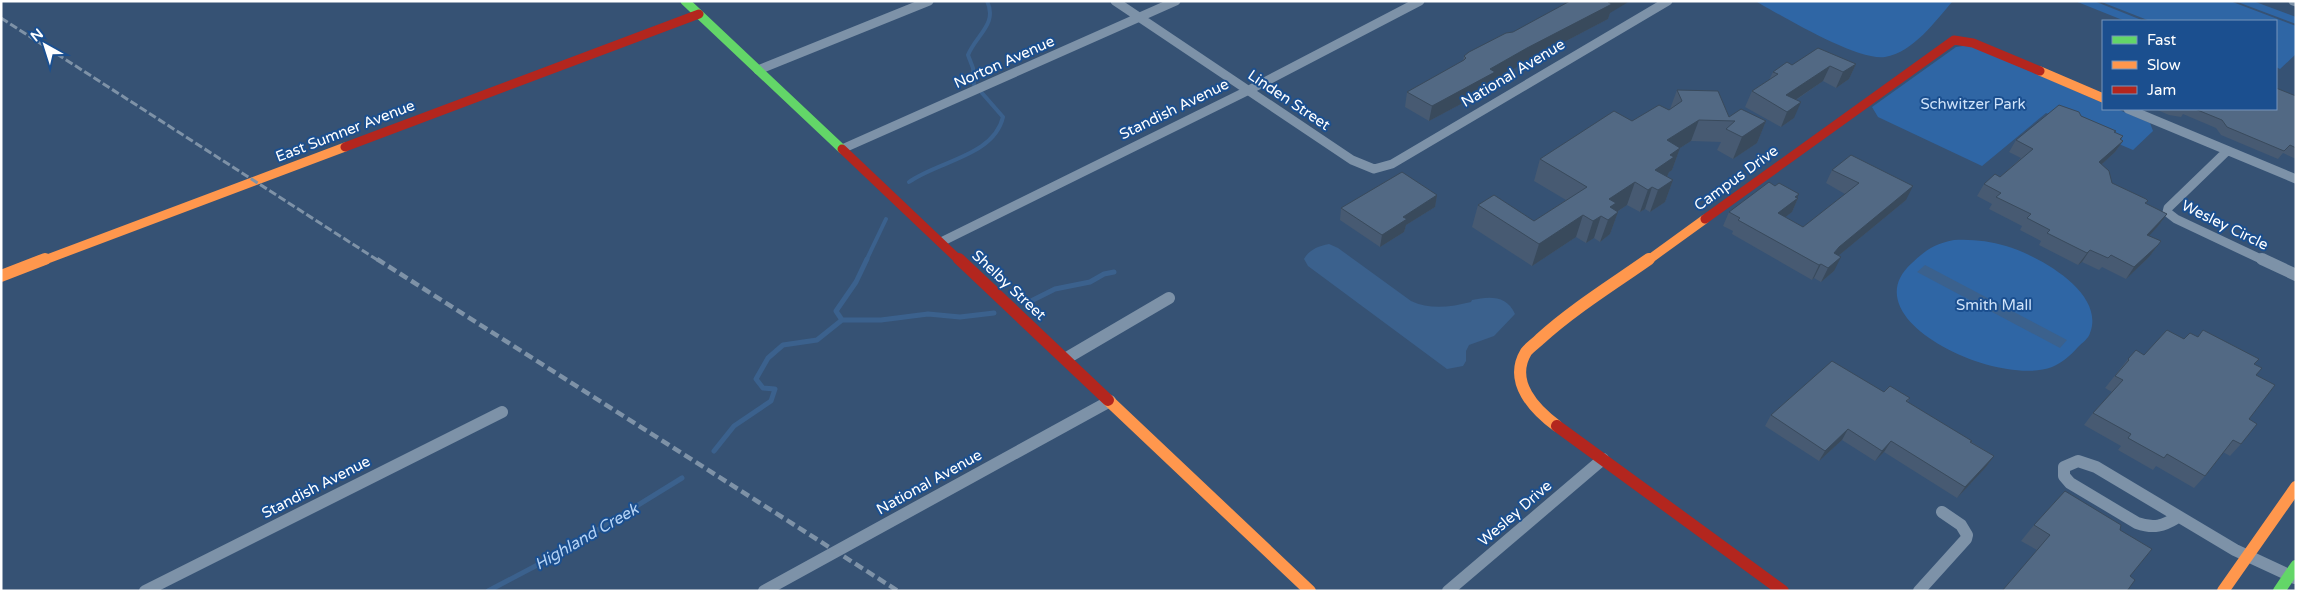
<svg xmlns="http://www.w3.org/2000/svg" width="2297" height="592" font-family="'Varela Round',sans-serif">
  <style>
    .green { fill: #2f66a5 }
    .water { fill: #3b618d }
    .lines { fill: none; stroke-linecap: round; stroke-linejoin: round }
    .stream-far1 { stroke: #3b618d; stroke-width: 4 }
    .stream { stroke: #3b618d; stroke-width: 5 }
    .street-far1 { stroke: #7d92a8; stroke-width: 9 }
    .street { stroke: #7d92a8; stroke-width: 12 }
    .fast-far1 { stroke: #63d668; stroke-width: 9 }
    .fast { stroke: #63d668; stroke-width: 12 }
    .slow-far1 { stroke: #ff974d; stroke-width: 9 }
    .slow { stroke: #ff974d; stroke-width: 12 }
    .jam-far1 { stroke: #b3261e; stroke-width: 9 }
    .jam { stroke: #b3261e; stroke-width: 12 }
    .rail-far1 { stroke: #7e92a7; stroke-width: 3; stroke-dasharray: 8 3; stroke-linecap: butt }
    .rail { stroke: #7e92a7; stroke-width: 4.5; stroke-dasharray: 9 4.5; stroke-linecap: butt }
    .wall { fill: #475a72 }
    .shaded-wall { fill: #394a5c }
    .building { fill: #526984; stroke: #394a5c }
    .labels { text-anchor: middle; stroke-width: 4; stroke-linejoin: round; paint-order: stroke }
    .street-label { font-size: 15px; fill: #fff; stroke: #1b4f8f }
    .park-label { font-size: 15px; fill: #cfe3fa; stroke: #1b4f8f }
    .water-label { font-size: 16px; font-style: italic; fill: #b5d3f5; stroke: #1b4f8f }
  </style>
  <rect width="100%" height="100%" fill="#365274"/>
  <path class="green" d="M1755 1H1953C1935 21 1914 52 1885 57 1856 61 1783 16 1755 1Z
    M2075 1H2094L2144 21H2125Z
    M2099 1H2230L2296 26V54L2280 69 2276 67V21H2150Z
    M2235 1H2253L2296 17V24Z
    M1970 45 2103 103V109H2117L2150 123 2153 131 2133 150 2046 113 1982 166 1878 117 1872 107 1956 47Z
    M1954 240C1972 239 1989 241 2006 246 2037 255 2106 292 2090 333 2089 338 2082 343 2078 347 2071 355 2062 363 2052 367 1998 388 1849 319 1912 263 1927 249 1934 244 1954 240Z"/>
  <path class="water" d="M1329 244 1338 248 1411 301C1430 310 1451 307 1471 302L1472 300C1489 296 1507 295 1515 314L1494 336 1469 345 1466 351V361L1463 366 1447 369 1308 266 1304 259C1309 250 1318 246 1329 244Z
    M1925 265 2067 340 2060 348 1917 272Z"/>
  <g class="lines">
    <path class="stream-far1" d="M974 85 973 68 968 55C976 35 998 24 987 1
      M909 182C938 161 994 156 1003 117L982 93
      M866 261 886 219"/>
    <path class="stream" d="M1029 302 1055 289 1090 282 1104 274 1114 272
      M842 320H881L928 314 960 317 994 313
      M842 320 836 311 856 282 867 259
      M714 451 734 426 771 401 775 389 763 388 756 379 768 358 783 345 817 340 842 320
      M488 591 562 552 682 478"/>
    <path class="street-far1" d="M1115 1 1352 160 1374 169 1392 164 1668 1
      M2293 1 2296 2
      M758 70 929 1
      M2128 109 2296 179
      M842 149 1176 1
      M2227 151 2168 208 2167 212 2176 219 2265 261
      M941 242 1249 90 1420 1"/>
    <path class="street" d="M2262 259 2296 275
      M1065 359 1169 298
      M2178 517C2163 526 2154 529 2137 523L2070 483 2064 476V467L2078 461 2096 467 2235 550 2295 578
      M145 591 502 412
      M764 591 1110 401
      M1448 591 1603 459
      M1919 591 1966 539 1967 535 1961 525 1942 512"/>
    <path class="fast-far1" d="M685 1 842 149"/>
    <path class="fast" d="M2279 591 2296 566"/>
    <path class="slow-far1" d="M2040 71 2103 98
      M42 261 345 147
      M1647 261 1705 219"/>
    <path class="slow" d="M1 276 45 259
      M1108 400 1310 591
      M1557 426C1535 410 1508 382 1526 352 1529 348 1536 343 1540 339 1573 309 1612 285 1649 259
      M2223 591 2296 487"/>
    <path class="jam-far1" d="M345 147 699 14
      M842 149 960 261
      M1705 219 1954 40 1973 43 2040 71"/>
    <path class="jam" d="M959 259 1108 400
      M1557 426 1783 591"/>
    <path class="rail-far1" d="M1 18 379 261"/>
    <path class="rail" d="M377 259 898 591"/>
  </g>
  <path class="wall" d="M1610 13 1608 19 1524 63 1493 81 1491 88 1429 121 1405 107 1407 92 1463 61 1464 56 1513 32Z
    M1856 64 1849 79 1836 88 1823 81 1796 100 1794 118 1781 127 1745 107 1752 91 1769 80 1773 72 1792 65Z
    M1677 90 1729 117 1766 121 1757 143 1733 159 1717 150 1721 142 1691 141 1680 148 1672 170 1669 172 1667 177 1673 180 1665 202 1650 212 1645 209 1640 212 1627 205 1617 212H1618L1610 234 1600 242 1594 238 1586 243 1576 237 1532 266 1472 227 1478 205 1534 221 1566 200 1534 181 1540 159 1632 121 1669 110 1670 109Z
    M2296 96V159L2283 153 2278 159 2221 135 2216 128 2183 114 2181 117 2169 115 2155 109H2276Z
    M2081 116 2115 132 2121 140 2123 141 2115 152 2102 164 2112 183 2145 204 2167 214 2158 226 2149 235 2158 245 2149 257 2126 279 2102 267 2099 270 2082 262 2078 265 2039 245 2041 241 2020 230 2022 226 1989 209 1992 204 1977 196 1984 184 2000 177 2021 158 2009 152 2016 140Z
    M1832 170 1906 200 1838 256 1834 271 1821 282 1814 278 1812 280 1732 234 1733 231 1723 226 1729 212 1797 198H1798L1792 212 1785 217 1803 227 1845 194 1826 183Z
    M1437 195 1435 207 1406 225 1404 232 1380 247 1340 220 1341 208Z
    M2184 339 2254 364 2256 375 2249 419 2241 444 2230 456 2223 452 2205 476 2194 488 2156 466 2153 470 2118 450 2121 446 2084 425 2093 413 2112 392 2105 388 2128 359 2144 355Z
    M1884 392 1910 398 1908 402 1994 456 1986 467 1957 498 1884 452 1875 461 1842 440 1819 461 1765 426 1771 415Z
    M2034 525 2120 530 2130 576 2037 550 2021 541Z"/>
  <path class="shaded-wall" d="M1609 1H1630L1610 13 1608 19 1524 63 1493 81 1491 88 1429 121 1432 106 1490 69Z
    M1856 64 1849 79 1836 88 1843 72Z
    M1830 66 1823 81 1782 109 1786 95Z
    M1801 102 1794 118 1781 127 1787 112Z
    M1699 120 1691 141 1680 148 1672 170 1669 172 1666 179 1652 187 1645 209 1640 212 1655 170 1667 140Z
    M1766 121 1757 143 1733 159 1742 137Z
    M2123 136 2117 146 2123 141 2115 152 2091 174 2099 162Z
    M1673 180 1665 202 1650 212 1658 190Z
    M1635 182 1627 205 1612 215 1618 212 1610 234 1600 242 1608 220 1609 199Z
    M1913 186 1906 200 1832 261 1834 253 1839 247Z
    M1799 194 1796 200 1798 198 1792 212 1772 227 1778 213Z
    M1437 195 1435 207 1406 225 1404 232 1380 247 1382 235 1403 217Z
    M2167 214 2158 226 2139 247 2147 235Z
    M1583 215 1576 237 1532 266 1539 244Z
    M1601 216 1594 238 1586 243 1593 221Z
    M2158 245 2149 257 2126 279 2134 267Z
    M2090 250 2082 262 2078 265 2087 253Z
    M1841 257 1834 271 1821 282 1828 268Z
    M1821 264 1814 278 1812 280 1819 265Z
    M1848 429 1842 440 1819 461 1825 451Z
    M1891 441 1884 452 1875 461 1882 451Z
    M1994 456 1986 467 1957 498 1965 487Z"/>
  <path class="building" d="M1570 1H1609L1608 2 1612 4 1527 48 1490 69 1495 72 1432 106 1407 92 1464 60 1466 58 1464 56 1469 52 1506 33 1513 32Z
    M1818 48 1856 64 1843 72 1830 66 1786 95 1801 102 1787 112 1752 91 1778 74 1773 72 1787 62 1792 65Z
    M2276 88 2296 96V148L2290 145 2284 151 2227 127 2222 120 2195 109H2276Z
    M1677 90 1718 91 1729 117 1741 109 1766 121 1742 137 1726 129 1735 121 1699 120 1667 140 1680 148 1670 155 1674 157 1655 170 1673 180 1658 190 1652 187 1648 190 1635 182 1609 199 1616 203 1610 207 1618 212 1608 220 1601 216 1593 221 1583 215 1539 244 1478 205 1494 195 1534 221 1587 187 1540 159 1614 111 1632 121 1659 105 1669 110 1682 101Z
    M2059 105 2079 112 2081 116 2116 131 2114 132 2123 136 2120 139 2123 141 2099 162 2109 171 2112 183 2146 199 2148 201 2145 203 2167 214 2147 235 2161 241 2158 245 2134 267 2111 255 2108 258 2090 250 2087 253 2047 233 2050 230 2027 218 2031 214 1996 197 2001 193 1984 184 1995 174 2000 177 2033 149 2016 140Z
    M1851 155 1913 186 1839 247 1834 253 1841 257 1828 268 1821 264 1819 265 1738 220 1740 218 1729 212 1769 182 1775 186 1779 183 1799 194 1795 197 1798 198 1778 213 1803 227 1859 183 1832 170Z
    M1402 172 1437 195 1403 217 1407 219 1382 235 1341 208Z
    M2167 330 2184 339 2190 333 2198 337 2203 330 2259 359 2254 364 2262 368 2256 375 2275 385 2249 419 2257 424 2241 444 2233 440 2205 476 2167 454 2164 458 2128 438 2131 434 2093 413 2123 380 2115 376 2129 360 2128 359 2136 350 2144 355Z
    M1832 361 1884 392 1890 386 1910 398 1906 401 1972 441 1970 442 1994 456 1965 487 1891 441 1882 451 1848 429 1825 451 1771 415Z
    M2065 491 2121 525 2120 530 2152 549 2130 576 2135 580 2127 591H2002L2050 535 2034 525Z"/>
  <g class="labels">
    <g class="street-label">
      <text transform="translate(1004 62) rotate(-24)" y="5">Norton Avenue</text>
      <text transform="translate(1513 73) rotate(-31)" y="5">National Avenue</text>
      <text transform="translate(1289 100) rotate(34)" y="5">Linden Street</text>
      <text transform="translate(1174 109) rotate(-26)" y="5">Standish Avenue</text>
      <text transform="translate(345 131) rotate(-21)" y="5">East Sumner Avenue</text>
      <text transform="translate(1736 178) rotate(-36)" y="5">Campus Drive</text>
      <text transform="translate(2225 225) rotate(26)" y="5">Wesley Circle</text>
      <text transform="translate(1009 285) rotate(43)" y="5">Shelby Street</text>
      <text transform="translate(929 482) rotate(-29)" y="5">National Avenue</text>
      <text transform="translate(316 487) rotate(-27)" y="5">Standish Avenue</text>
      <text transform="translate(1515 513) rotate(-41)" y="5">Wesley Drive</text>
    </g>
    <g class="park-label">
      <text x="1973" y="109">Schwitzer Park</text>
      <text x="1994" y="310">Smith Mall</text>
    </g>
    <g class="water-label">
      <text transform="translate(586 536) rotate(-30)" y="6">Highland Creek</text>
    </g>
  </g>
  <rect width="2297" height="592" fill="none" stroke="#ffffff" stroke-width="5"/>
  <rect x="2102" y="20" width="175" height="90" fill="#1b4f8f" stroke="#7695bc"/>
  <rect x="2112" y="36" width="25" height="8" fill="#63d668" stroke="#7695bc"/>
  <text x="2147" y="45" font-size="15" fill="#ffffff">Fast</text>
  <rect x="2112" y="61" width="25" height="8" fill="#ff974d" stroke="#7695bc"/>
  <text x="2147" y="70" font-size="15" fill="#ffffff">Slow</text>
  <rect x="2112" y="86" width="25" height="8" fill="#b3261e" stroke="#7695bc"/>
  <text x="2147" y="95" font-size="15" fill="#ffffff">Jam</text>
  <g transform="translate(45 45) rotate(321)" stroke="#1b4f8f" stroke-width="4" paint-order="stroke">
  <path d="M0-4L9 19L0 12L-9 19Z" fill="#ffffff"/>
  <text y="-8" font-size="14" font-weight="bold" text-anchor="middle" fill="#ffffff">N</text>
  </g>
</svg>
